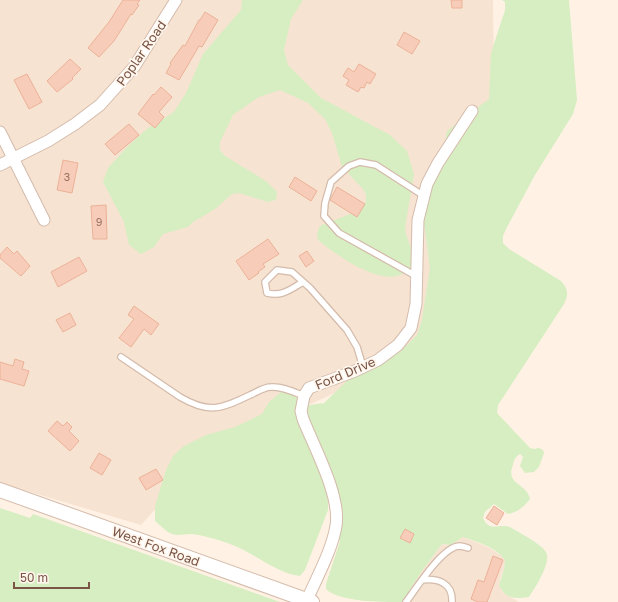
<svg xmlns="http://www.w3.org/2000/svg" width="618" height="602" font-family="'Golos Text',sans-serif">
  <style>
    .residential { fill: #f7e3d2 }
    .green { fill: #d6eec1 }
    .building { fill: #f7cdb9; stroke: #ecb197 }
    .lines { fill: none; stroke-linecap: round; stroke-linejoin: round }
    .service-casing { stroke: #d4bbab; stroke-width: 8 }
    .minor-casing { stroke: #d4bbab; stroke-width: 13 }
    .tertiary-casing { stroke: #d4bbab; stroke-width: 16 }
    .service { stroke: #fff; stroke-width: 5.5 }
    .minor { stroke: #fff; stroke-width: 11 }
    .tertiary { stroke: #fff; stroke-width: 14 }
    .labels { text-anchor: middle; stroke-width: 3.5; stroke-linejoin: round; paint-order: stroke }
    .number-label { font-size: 11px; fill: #997363 }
    .street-label { font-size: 13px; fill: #7a5546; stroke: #fff6ed }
  </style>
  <rect width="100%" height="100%" fill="#fff2e4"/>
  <path class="residential" d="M0 0H493L494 90 431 204 438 316 409 359 239 437 169 494 141 525 0 483Z
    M463 537 488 547 502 556 505 560 504 569 500 579 502 592 519 602H402L422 571 442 544 448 545 459 540Z"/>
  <path class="green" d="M242 0H303L291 19 284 50 288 65 321 98 390 135 407 151 414 174 405 228C406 242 417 251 412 266 410 271 406 272 400 275 377 284 336 255 318 240L317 233 320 226 355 212 366 202V195L363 189 342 167 332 133 325 119 308 103 280 90 259 97 233 115 220 142V150L225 156 266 181 277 192 276 200 268 202 239 193 232 194 215 209 193 222 188 227 163 234 154 247 141 254 129 245 124 222 103 182 108 168 129 145 147 129 174 112 186 93 203 54 241 10Z
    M502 0H569L577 100 573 114 535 175 507 227 503 236V243L509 249 561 281C568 289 569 294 564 304L498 405 497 413 530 448 534 449 539 448 543 450 544 453 539 467 534 472 525 473 520 466 523 457 520 454C515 457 514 460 513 465 505 485 527 483 530 499 524 507 518 512 508 514L494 504 485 512 483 518C490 533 498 523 510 527 520 533 540 543 546 552 552 562 535 588 529 597 515 599 505 599 499 585L504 569 505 560C496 547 477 542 463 537L451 545 442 544 422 571 402 602C382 602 338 602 326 589V584L340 541 337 537 339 529 323 480 328 502V510L305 570 300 576C278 574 255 554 235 546 223 541 204 535 190 534 185 534 177 536 172 534 166 532 160 525 155 521V506L166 470 173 456 184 446 206 435 235 427 262 414 269 402 283 391 292 394 302 403 309 405 324 403 350 378 371 369 401 351 417 335 422 320 430 268 424 223 429 186 442 160 447 131 489 99 491 53 505 10V2Z
    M0 508 30 518 33 514 280 602H0Z"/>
  <path class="building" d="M123 0H140L137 4 139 5 132 15 131 14 114 41 99 57 88 48 109 22Z
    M451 0H462V8H452Z
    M205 12 218 20 202 47 199 46 179 80 166 73 171 64 170 63 183 45 185 46 199 20H200Z
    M404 32 420 41 412 54 397 45Z
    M70 59 81 69 72 78 73 79 57 92 47 81Z
    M359 64 376 74 370 84 367 82 364 88 361 87 358 92 346 85 349 80 343 76 348 68 354 72Z
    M27 74 42 102 29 109 14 80Z
    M161 87 172 97 159 112 164 117 155 128 138 114 153 94 154 95Z
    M129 124 139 135 115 155 105 144Z
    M63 160 78 163 72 193 57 190Z
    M295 177 317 191 311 201 289 187Z
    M337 187 365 204 357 217 330 200Z
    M106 205 107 239H93L91 206Z
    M268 239 279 254 263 264 265 267 258 272 259 273 249 280 236 261Z
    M7 247 14 254 17 251 30 266 21 276 0 258V255Z
    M307 251 314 261 306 267 299 256Z
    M79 257 87 271 58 287 51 272Z
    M134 306 159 324 151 335 144 329 131 347 119 338 134 319 128 315Z
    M70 313 76 325 63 332 56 320Z
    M15 359 24 362 22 369 29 371 24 386 0 379V362L13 366Z
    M57 421 63 426 67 422 72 427 69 431 79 441 70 451 48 431Z
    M99 453 111 460 102 475 90 468Z
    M156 469 163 480 146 490 139 478Z
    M494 506 504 513 497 525 486 518Z
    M405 529 414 534 410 543 400 538Z
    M493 556 503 560 487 602H478L471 599 478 580 484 582Z"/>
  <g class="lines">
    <g class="service-casing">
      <path id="service" d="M416 276 339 233 324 216 325 203 331 182 349 166 360 162 376 165 424 196
        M303 282C291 289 282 297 267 293L265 282 277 270 292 272 310 288 347 330 357 347 363 367
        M121 357 180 397C209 414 221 409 250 395 257 392 264 387 271 387 282 386 294 392 304 396
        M422 580C438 578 453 583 452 602
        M406 602C416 589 442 547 459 546 462 546 465 547 468 548"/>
    </g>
    <g class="minor-casing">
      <path id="minor" d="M0 132 44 220
        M0 165 48 141 75 124 100 105 134 67 176 0
        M307 600C317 577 332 550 336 526 341 496 314 447 303 419L301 411 304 396 309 388 355 371 378 360 398 345 411 328 416 304 418 220 427 184 438 163 472 111"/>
    </g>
    <g class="tertiary-casing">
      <path id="tertiary" d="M0 490 312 602"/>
    </g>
    <use href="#service" class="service"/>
    <use href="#minor" class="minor"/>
    <use href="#tertiary" class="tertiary"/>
  </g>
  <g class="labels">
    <g class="number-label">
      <text x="67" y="181">3</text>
      <text x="99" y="226">9</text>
    </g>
    <g class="street-label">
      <text transform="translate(141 53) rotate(-55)" y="5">Poplar Road</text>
      <text transform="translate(345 373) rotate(-23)" y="5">Ford Drive</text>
      <text transform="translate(156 546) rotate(20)" y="5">West Fox Road</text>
    </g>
  </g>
  <path d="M14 582v6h75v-6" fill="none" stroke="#7a5546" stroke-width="2"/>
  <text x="20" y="582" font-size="12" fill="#7a5546" stroke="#fff6ed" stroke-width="3" paint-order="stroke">50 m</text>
</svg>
